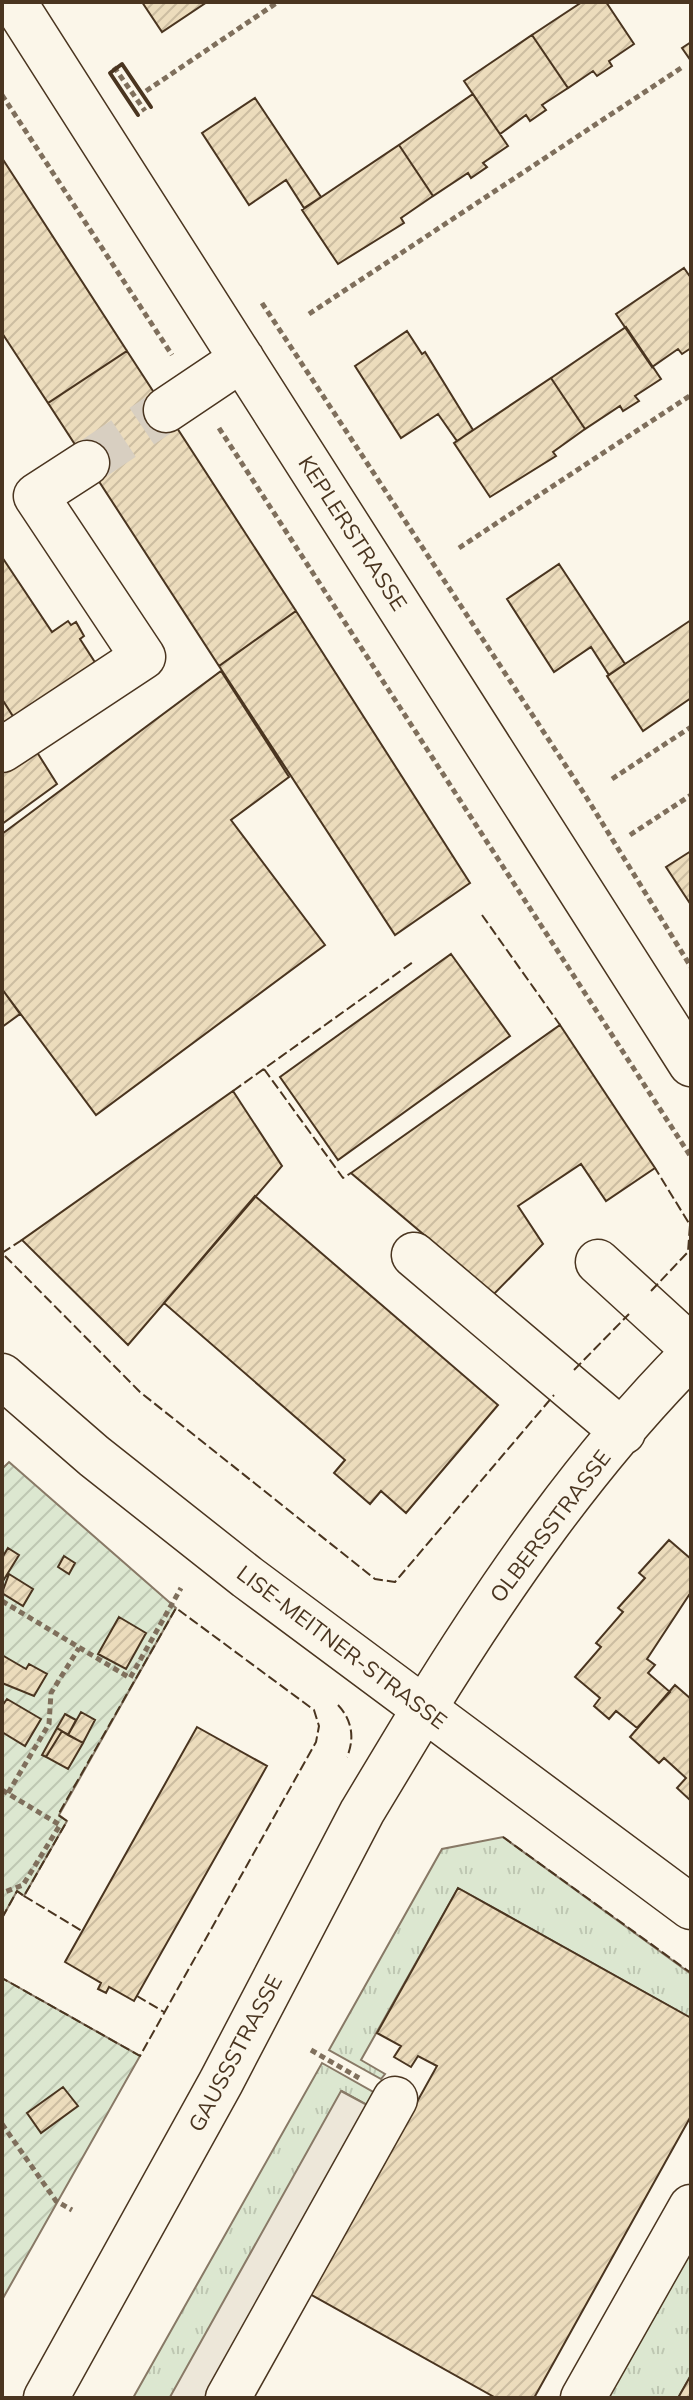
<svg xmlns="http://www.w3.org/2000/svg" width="693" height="2400" font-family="Mulish,sans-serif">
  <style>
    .grass { fill: url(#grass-tufts); stroke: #887966; stroke-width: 2 }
    .garden { fill: url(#garden-furrows); stroke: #887966; stroke-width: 2 }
    .parking { fill: #ede7d9; stroke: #887966; stroke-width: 2 }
    .building { fill: url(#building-hatch); stroke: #4a3520; stroke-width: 2 }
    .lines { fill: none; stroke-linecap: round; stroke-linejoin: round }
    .minor-tunnel { stroke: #d8cfc1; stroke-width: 44; stroke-dasharray: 44 22; stroke-linecap: butt }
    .minor-casing { stroke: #4a3520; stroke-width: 47 }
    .major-casing { stroke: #4a3520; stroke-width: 47 }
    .path { stroke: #7f6f5c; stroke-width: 5; stroke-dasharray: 6 4; stroke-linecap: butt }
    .minor { stroke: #fbf6e9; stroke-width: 44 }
    .major { stroke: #fbf6e9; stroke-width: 44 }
    .fence { stroke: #4a3520; stroke-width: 2; stroke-dasharray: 10 4; stroke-linecap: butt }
    .wall { stroke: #4a3520; stroke-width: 4 }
    .labels { text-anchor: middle; stroke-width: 6; stroke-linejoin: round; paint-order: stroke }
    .street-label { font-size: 22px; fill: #4a3520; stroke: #fbf6e9 }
  </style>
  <defs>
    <pattern id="grass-tufts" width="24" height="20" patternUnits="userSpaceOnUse" patternTransform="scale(2)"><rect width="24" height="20" fill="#dce7d0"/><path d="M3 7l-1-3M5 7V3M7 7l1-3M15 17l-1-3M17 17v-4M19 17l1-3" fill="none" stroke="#bec7b2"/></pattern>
    <pattern id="garden-furrows" width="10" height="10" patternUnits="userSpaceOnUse" patternTransform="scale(2)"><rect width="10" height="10" fill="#dce7d0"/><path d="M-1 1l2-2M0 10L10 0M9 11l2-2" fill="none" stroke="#bec7b2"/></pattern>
    <pattern id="building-hatch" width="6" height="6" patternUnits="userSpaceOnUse" patternTransform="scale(2)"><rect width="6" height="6" fill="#ecdcbc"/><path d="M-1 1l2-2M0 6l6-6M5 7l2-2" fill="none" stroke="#ccbda1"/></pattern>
  </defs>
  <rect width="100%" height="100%" fill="#fbf6e9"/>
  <path class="grass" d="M503 1837 691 1974V2018L458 1888 361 2060 385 2074 381 2079 329 2050 442 1849Z
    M322 2063 375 2093 369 2106 342 2091 173 2398H133Z
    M691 2249V2375L678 2398H608Z"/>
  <path class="garden" d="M9 1462 176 1608 59 1815 67 1821 24 1896 17 1891 2 1918V1469Z
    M2 1978 140 2056 2 2300Z"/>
  <path class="parking" d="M341 2091 369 2106 206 2398 170 2397Z"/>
  <path class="building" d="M142 2H207L162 32Z
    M582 2H606L634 44 609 61 612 66 597 76 593 71 568 88 532 35Z
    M532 35 568 88 542 105 546 110 530 121 526 115 500 134 464 81Z
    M691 42V61L682 48Z
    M473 94 508 146 483 163 487 167 471 178 468 173 433 196 399 145Z
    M255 98 321 197 304 208 286 180 249 205 202 133Z
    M399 145 433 196 401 218 404 223 338 264 302 210Z
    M2 158 127 351 48 403 2 333Z
    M684 268 691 278V348L682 354 678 349 652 367 616 314Z
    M626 327 661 379 635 396 639 401 623 411 620 406 585 429 551 378Z
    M407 331 422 354 425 352 473 430 457 441 438 414 401 438 355 366Z
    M127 351 296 611 219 666 48 403Z
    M551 378 585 429 553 452 556 456 490 497 454 443Z
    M2 557 52 632 68 621 71 625 76 622 84 636 80 639 98 667 16 721 2 699Z
    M559 564 625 664 609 675 591 647 554 672 507 599Z
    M296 611 470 883 395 935 219 666Z
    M691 620V698L643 731 607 676Z
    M221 671 289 777 231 820 325 945 96 1115 2 989V834Z
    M2 699 16 721 2 730Z
    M35 749 57 784 2 824V773Z
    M691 851V905L666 867Z
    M451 954 510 1036 338 1160 280 1077Z
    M2 989 20 1014 2 1027Z
    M560 1025 655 1168 606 1201 581 1164 518 1206 543 1244 494 1294 351 1173Z
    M233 1091 282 1166 128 1345 22 1240Z
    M255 1196 498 1405 406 1513 381 1491 370 1504 334 1473 345 1460 164 1303Z
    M669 1540 691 1559V1592L647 1659 655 1665 648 1673 670 1692 637 1728 616 1711 609 1719 594 1706 600 1698 575 1677 601 1647 596 1643 623 1612 618 1608 645 1578 639 1573Z
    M8 1548 19 1555 3 1581 2 1558Z
    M64 1556 75 1563 69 1574 58 1567Z
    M9 1574 33 1589 23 1606 2 1593Z
    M119 1617 146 1633 126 1669 98 1654Z
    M2 1655 26 1669 29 1664 47 1674 34 1696 2 1683Z
    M675 1685 691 1699V1801L677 1788 686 1778 664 1758 659 1763 630 1737Z
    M7 1699 41 1719 25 1746 2 1732V1706Z
    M81 1712 95 1720 83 1743 68 1735Z
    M65 1714 76 1720 68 1735 57 1728Z
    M197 1727 267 1766 134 2001 109 1987 106 1993 98 1989 101 1983 65 1962Z
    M57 1728 62 1731 46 1757 42 1755Z
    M62 1731 83 1743 68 1769 46 1757Z
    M458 1888 691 2018V2116L534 2398H496L310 2294 437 2066 418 2056 411 2067 394 2057 401 2046 377 2033Z
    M63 2087 78 2106 41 2133 27 2113Z
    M691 2375V2398H678Z"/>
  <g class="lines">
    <path class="minor-tunnel" d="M87 463 166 410"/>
    <g class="minor-casing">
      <path id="minor" d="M14 2 691 1064
        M166 410 242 359
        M2 750 143 657 36 496 87 463
        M414 1255 623 1432
        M598 1262 691 1347
        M424 1709C501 1584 587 1460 691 1355
        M228 2398 395 2099
        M583 2398 691 2207"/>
    </g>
    <g class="major-casing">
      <path id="major" d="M2 1376 94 1456 247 1577 691 1907
        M46 2398 221 2082 362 1812 424 1709"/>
    </g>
    <path class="path" d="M114 67 145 111
      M146 91 278 2
      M2 95 172 355
      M262 303 585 795 691 967
      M309 314 681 68
      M219 428 691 1157
      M459 548 691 395
      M612 779 691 727
      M630 835 691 795
      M2 1601 130 1678 181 1588
      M2 1790 60 1825 23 1885 2 1893
      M8 1793 49 1724 51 1693 79 1648
      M311 2050 359 2078
      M2 2124 56 2201 72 2210"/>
    <use href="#minor" class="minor"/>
    <use href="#major" class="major"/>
    <path class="fence" d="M482 915 560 1025
      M264 1069 343 1178 351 1173
      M233 1091 413 962
      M22 1240 2 1253 140 1392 375 1579 395 1582 554 1395
      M651 1291 688 1252 690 1225 655 1168
      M574 1370 629 1314
      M338 1705C352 1720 355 1738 347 1757
      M503 1837 691 1973
      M24 1896 82 1931
      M2 1918 17 1891 24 1896 67 1821 58 1815 176 1608 314 1710 319 1726 316 1742 140 2056 2 1978
      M137 1996 164 2012"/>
    <path class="wall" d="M138 115 110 73 122 64 151 107"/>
  </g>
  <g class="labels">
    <g class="street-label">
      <text transform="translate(353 533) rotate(57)" y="8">KEPLERSTRASSE</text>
      <text transform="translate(550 1526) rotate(-53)" y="8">OLBERSSTRASSE</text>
      <text transform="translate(342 1647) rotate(37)" y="8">LISE-MEITNER-STRASSE</text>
      <text transform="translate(235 2053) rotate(-62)" y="8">GAUSSSTRASSE</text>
    </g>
  </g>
  <rect width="693" height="2400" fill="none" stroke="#4a3520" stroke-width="8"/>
</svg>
